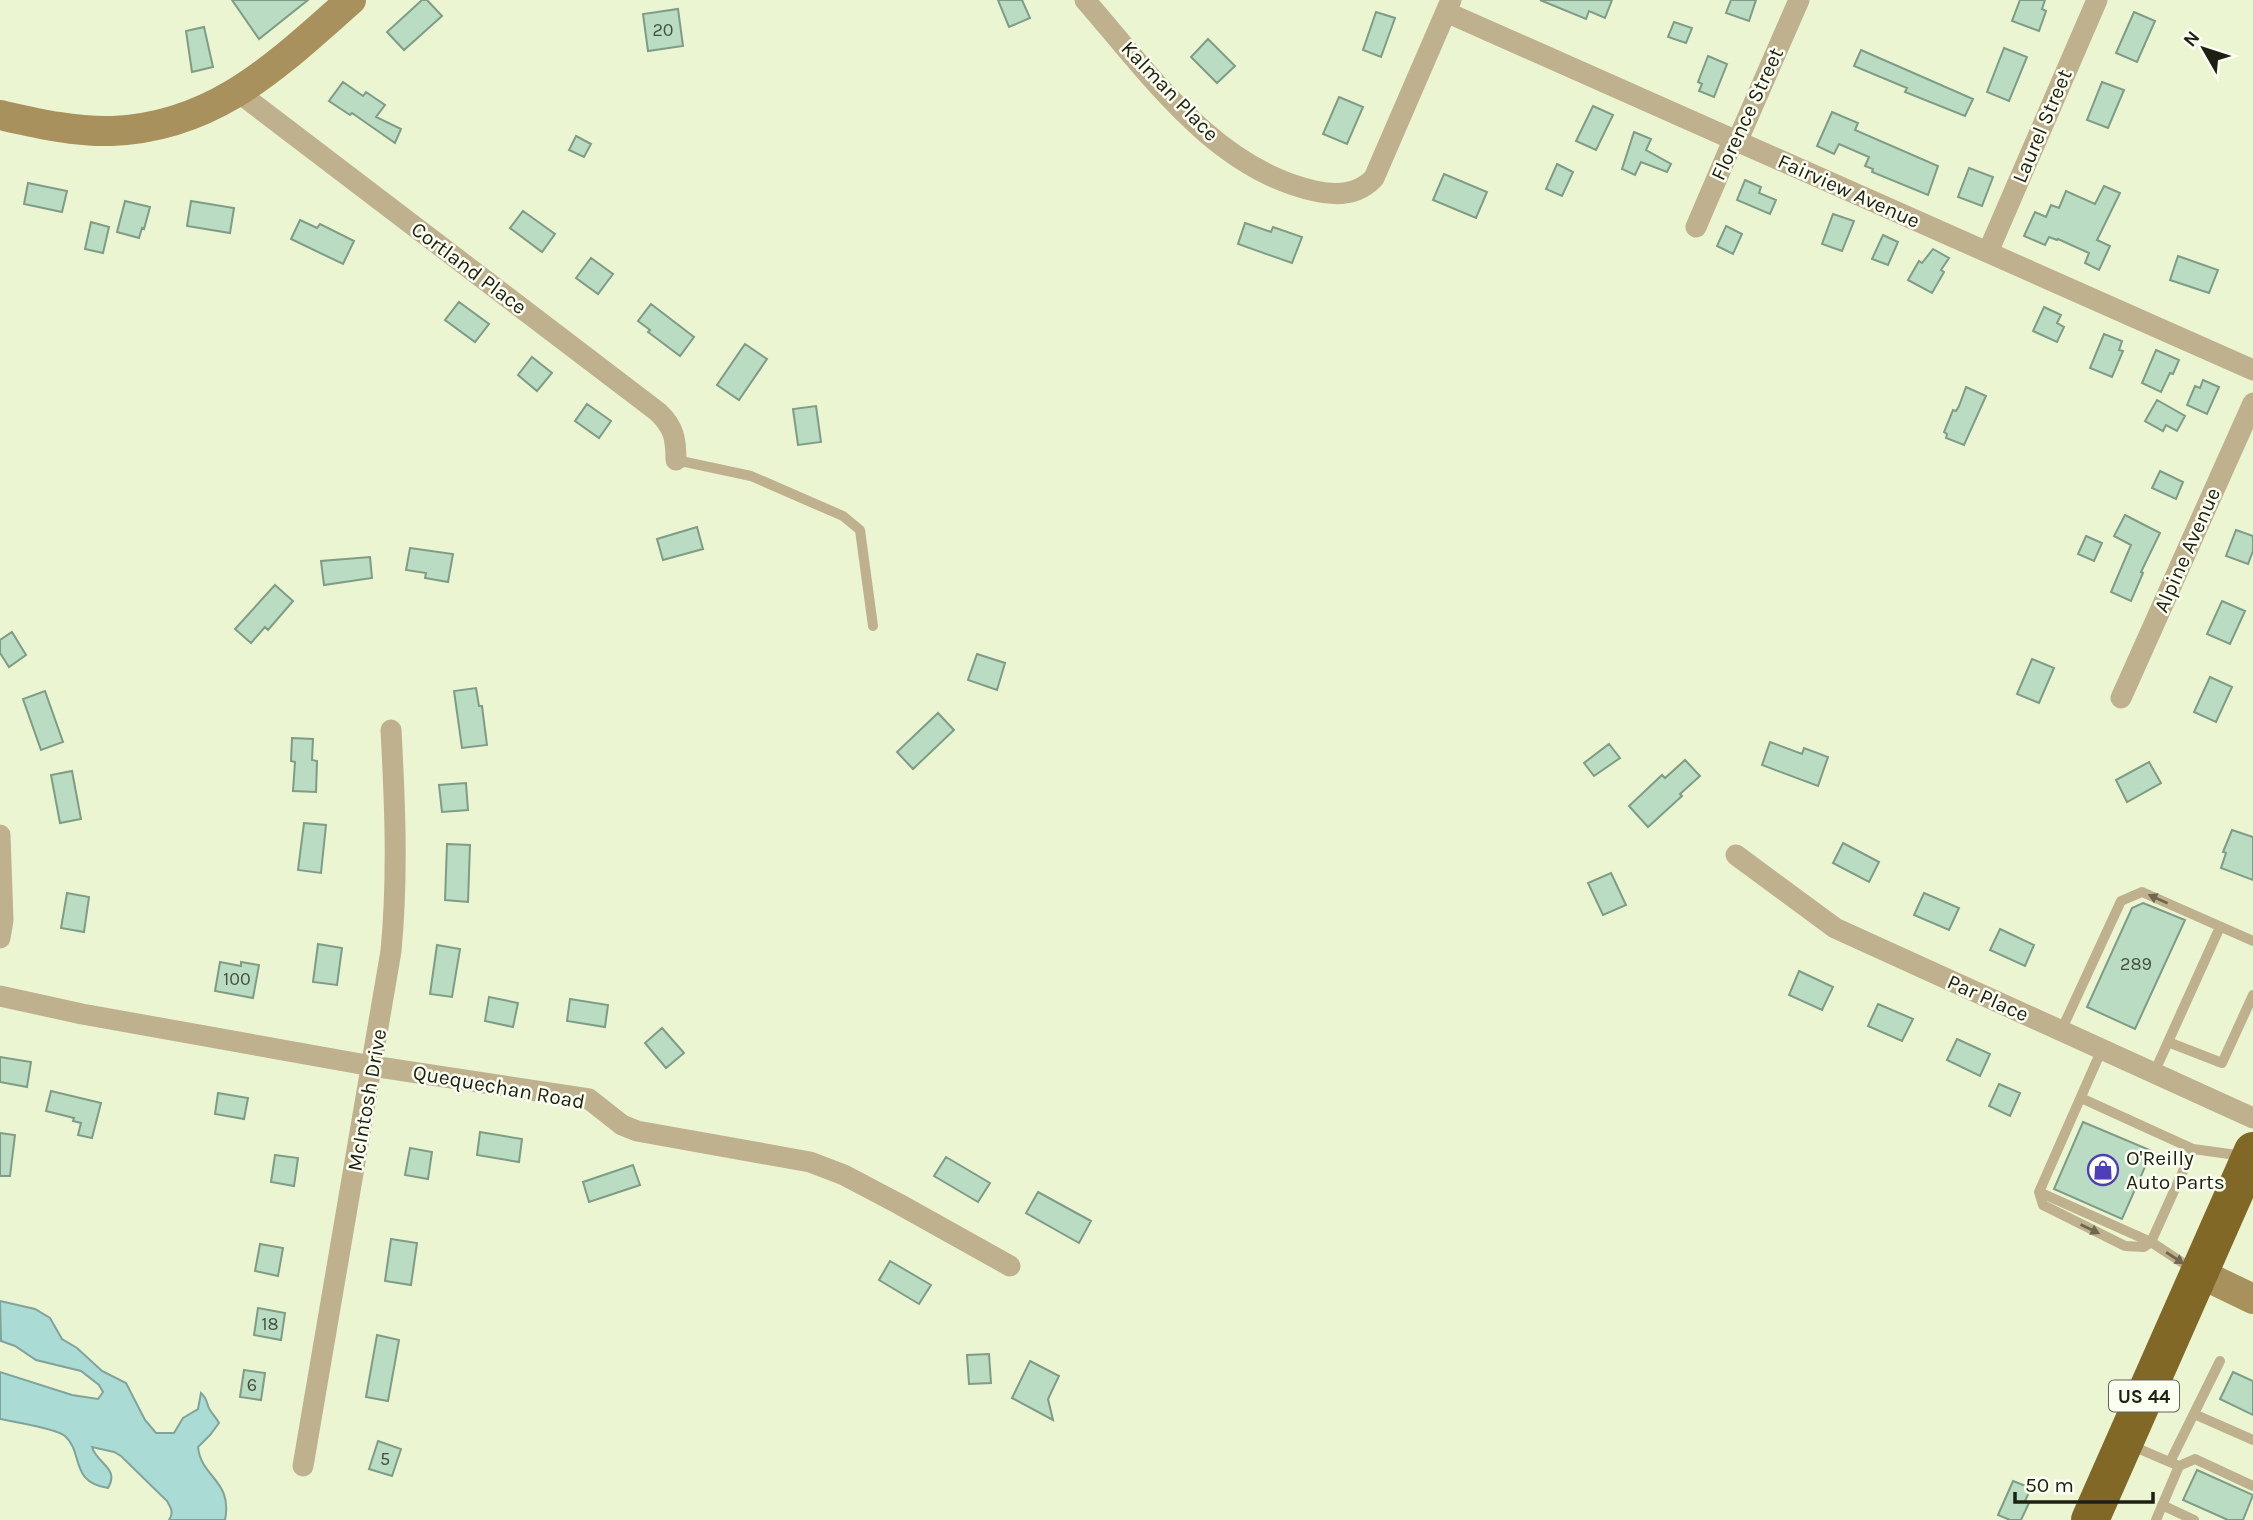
<svg xmlns="http://www.w3.org/2000/svg" width="2253" height="1520" font-family="Karla,sans-serif">
  <style>
    .water { fill: #aadbd4; stroke: #80a39a; stroke-width: 2 }
    .building { fill: #badcc2; stroke: #7e9c86; stroke-width: 2 }
    .lines { fill: none; stroke-linecap: round; stroke-linejoin: round }
    .lane { stroke: #bfb08e; stroke-width: 10 }
    .street { stroke: #bfb08e; stroke-width: 21 }
    .secondary { stroke: #a8915c; stroke-width: 30 }
    .highway { stroke: #826826; stroke-width: 38 }
    .oneway { fill: #6e6850 }
    .labels { text-anchor: middle; stroke-width: 5; stroke-linejoin: round; paint-order: stroke }
    .number-label { font-size: 18px; fill: #444f3f }
    .shield { fill: #fbfff1; stroke: #606356; stroke-width: 2 }
    .shield-label { font-size: 19px; font-weight: bold; fill: #1d2013 }
    .street-label { font-size: 21px; fill: #1d2013; stroke: #fbfff1 }
    .poi-label { font-size: 21px; fill: #1d2013; stroke: #fbfff1; text-anchor: start }
  </style>
  <rect width="100%" height="100%" fill="#ebf5d2"/>
  <path class="water" d="M0 1301 35 1309 50 1318 62 1339 77 1348 102 1371 126 1383 145 1420 156 1433H174L183 1418 198 1409 201 1393C208 1399 206 1404 210 1410 213 1415 216 1417 219 1423L210 1435 198 1447C201 1478 233 1480 225 1520H169C174 1513 171 1508 167 1501L121 1456 114 1452 92 1447C97 1464 120 1468 108 1488 69 1482 84 1453 65 1436 55 1428 14 1422 0 1419V1372L72 1395 98 1399 103 1392 99 1385 81 1371 36 1360 15 1346 1 1341Z"/>
  <path class="building" d="M232 0H308L259 39Z
    M422 0H427L442 16 404 50 387 32Z
    M998 0H1022L1030 18 1009 27Z
    M1540 0H1612L1605 18 1589 11 1586 19Z
    M1731 0H1756L1749 21 1726 13Z
    M2020 0H2045L2042 9 2046 11 2039 31 2012 21Z
    M678 9 683 46 648 51 643 14Z
    M1376 12 1395 18 1381 57 1363 50Z
    M2134 12 2155 21 2137 62 2116 53Z
    M1674 22 1692 28 1686 43 1668 37Z
    M204 27 213 67 192 72 186 31Z
    M1208 39 1235 66 1217 83 1191 57Z
    M2004 48 2027 57 2009 101 1987 92Z
    M1861 50 1973 99 1965 116 1905 92 1907 88 1854 66Z
    M1708 56 1727 64 1714 97 1699 91 1702 84 1698 82Z
    M343 82 363 96 366 92 385 105 376 117 401 129 395 143 352 113 350 115 329 101Z
    M2102 82 2124 90 2108 128 2087 120Z
    M1339 97 1363 107 1347 144 1323 134Z
    M1593 106 1613 115 1596 150 1576 141Z
    M1832 112 1858 123 1855 130 1938 166 1928 195 1872 172 1873 169 1865 166 1869 157 1839 144 1834 154 1817 146Z
    M1634 132 1651 139 1646 150 1671 164 1667 172 1641 162 1635 175 1622 169Z
    M576 136 591 144 584 157 569 150Z
    M1557 164 1573 172 1562 196 1546 189Z
    M1969 168 1993 177 1982 206 1958 197Z
    M1444 174 1487 192 1476 218 1433 200Z
    M1745 180 1761 187 1759 193 1776 200 1770 214 1737 200Z
    M28 183 67 191 62 212 24 204Z
    M2104 186 2120 193 2097 240 2110 246 2099 270 2085 263 2089 253 2058 239 2057 240 2049 237 2045 245 2024 236 2035 212 2046 217 2051 205 2059 208 2066 191 2095 204Z
    M125 201 150 207 144 229 142 228 139 238 117 232Z
    M191 201 234 208 230 233 187 226Z
    M523 211 555 234 542 252 510 228Z
    M1833 214 1854 221 1842 251 1822 244Z
    M300 220 317 228 320 224 354 241 343 264 291 239Z
    M91 222 109 227 103 253 85 249Z
    M1245 223 1271 232 1273 227 1302 237 1292 263 1238 244Z
    M1726 226 1742 234 1733 254 1717 246Z
    M1883 235 1898 242 1888 265 1872 259Z
    M1933 249 1949 258 1941 270 1944 272 1932 293 1908 280 1919 261 1922 263Z
    M2178 256 2218 270 2209 293 2170 280Z
    M591 258 613 274 598 294 576 278Z
    M459 302 489 324 475 342 445 320Z
    M651 304 694 337 680 356 648 332 650 330 638 321Z
    M2044 307 2061 315 2057 323 2064 327 2057 342 2033 331Z
    M2104 334 2122 341 2119 350 2123 351 2112 377 2090 368Z
    M745 344 767 359 739 400 717 385Z
    M2156 350 2179 360 2173 374 2170 373 2161 392 2142 383Z
    M532 357 552 373 537 391 518 375Z
    M2203 380 2219 387 2207 414 2187 405 2195 386 2200 388Z
    M1966 387 1986 396 1964 445 1946 438 1947 434 1944 432 1953 410 1956 411 1959 406Z
    M2157 400 2185 416 2177 431 2166 425 2163 431 2145 421Z
    M587 404 611 421 599 438 575 421Z
    M816 406 821 442 798 445 793 409Z
    M2160 471 2183 482 2176 499 2152 488Z
    M2125 515 2160 533 2141 572 2143 573 2131 601 2111 592 2131 545 2114 536Z
    M697 527 703 549 663 560 657 539Z
    M2236 530 2253 536V551L2248 564 2226 556Z
    M2086 536 2102 543 2094 561 2078 554Z
    M410 548 453 554 448 582 425 578 426 573 406 570Z
    M370 557 372 578 324 585 321 561Z
    M275 585 293 601 268 630 265 627 251 643 235 629Z
    M2222 601 2245 611 2230 644 2207 634Z
    M12 632 26 655 9 667 0 653V640Z
    M977 654 1005 663 997 690 968 680Z
    M2032 659 2054 668 2039 703 2017 694Z
    M2210 677 2232 687 2216 722 2194 712Z
    M476 688 479 706H482L487 745 462 748 454 691Z
    M45 691 63 742 41 750 23 699Z
    M938 713 954 730 913 769 897 752Z
    M292 738 313 739 312 760 317 761 316 792 293 791 295 762 291 761Z
    M1770 742 1802 754 1804 748 1828 757 1818 786 1762 765Z
    M1609 744 1620 758 1594 776 1584 763Z
    M1685 760 1700 776 1680 794 1682 796 1648 827 1629 806 1662 775 1665 778Z
    M2149 762 2161 783 2127 802 2116 780Z
    M72 771 81 819 60 823 51 775Z
    M466 783 468 810 442 812 439 785Z
    M304 823 326 825 321 873 298 870Z
    M2232 830 2253 837V880L2221 868 2226 853 2223 852Z
    M1843 843 1879 862 1869 882 1833 863Z
    M447 844 470 845 468 902 445 900Z
    M1611 873 1626 905 1603 915 1588 883Z
    M67 893 89 897 84 932 61 928Z
    M1924 893 1959 908 1949 930 1914 915Z
    M2143 903 2185 920 2135 1029 2087 1007 2132 908Z
    M2000 929 2034 945 2025 966 1990 950Z
    M318 944 342 948 337 985 313 982Z
    M437 945 460 949 452 997 430 994Z
    M220 962 241 966V962L259 965 253 998 215 991Z
    M1799 971 1833 987 1822 1010 1789 995Z
    M489 997 518 1003 513 1027 485 1021Z
    M570 999 608 1005 605 1027 567 1021Z
    M1878 1004 1913 1019 1902 1041 1868 1026Z
    M662 1028 684 1053 666 1068 645 1043Z
    M1957 1039 1990 1054 1980 1076 1947 1060Z
    M0 1057 31 1062 27 1087 0 1082Z
    M1999 1084 2020 1093 2010 1116 1989 1106Z
    M51 1091 101 1103 92 1138 78 1135 81 1123 73 1121 74 1118 46 1111Z
    M218 1093 248 1098 244 1119 215 1114Z
    M2083 1122 2152 1151 2122 1219 2054 1189Z
    M480 1132 522 1139 519 1162 477 1155Z
    M0 1133 15 1135 10 1176H0Z
    M410 1148 432 1152 428 1179 405 1175Z
    M275 1155 298 1158 294 1186 271 1182Z
    M946 1157 990 1183 978 1202 934 1176Z
    M633 1165 640 1185 589 1202 583 1182Z
    M1038 1192 1091 1221 1079 1243 1026 1213Z
    M391 1239 417 1243 411 1285 385 1281Z
    M260 1244 283 1248 278 1276 255 1271Z
    M890 1261 931 1285 919 1304 879 1280Z
    M258 1308 285 1313 281 1340 254 1335Z
    M377 1335 399 1340 388 1401 366 1397Z
    M989 1354 991 1383 969 1384 967 1355Z
    M1030 1361 1059 1376 1048 1399 1053 1420 1012 1398Z
    M244 1370 265 1373 261 1400 240 1397Z
    M2233 1372 2253 1381V1415L2220 1399Z
    M378 1441 401 1449 392 1476 369 1469Z
    M2197 1470 2253 1495 2243 1520H2228L2183 1500Z
    M2013 1481 2031 1488 2025 1501 2029 1503 2021 1520H2010L1998 1515Z"/>
  <g class="lines">
    <path class="lane" d="M676 460 751 476 843 516 860 530 873 626
      M2061 1031 2121 901 2142 892 2253 941
      M2168 1042 2222 1063 2253 995
      M2102 1049 2039 1192 2043 1205 2125 1246 2144 1247 2151 1242 2193 1149
      M2154 1073 2220 927
      M2081 1098 2193 1149 2244 1156
      M2039 1192 2151 1242 2192 1269
      M2194 1414 2253 1440
      M2130 1445 2179 1466 2156 1520
      M2170 1462 2220 1361
      M2179 1466 2195 1459 2253 1486
      M2162 1505 2194 1520"/>
    <path class="street" d="M1085 0C1149 73 1214 169 1315 191 1336 196 1358 195 1374 178L1451 0
      M1446 12 2253 370
      M238 92 658 412C674 427 676 439 676 460
      M1696 227 1729 150 1737 142 1799 0
      M1988 252 2097 0
      M2121 698 2253 403
      M0 835 3 920 0 938
      M1736 855 1835 928 2253 1118
      M0 996 82 1014 372 1066 589 1099 622 1125 637 1131 810 1162 844 1175 899 1204 1010 1266
      M303 1466 391 951C398 877 395 804 391 730"/>
    <path class="secondary" d="M0 115C36 123 74 132 112 131 216 127 278 64 351 0
      M2199 1273 2253 1299"/>
    <path class="highway" d="M2090 1520 2253 1151"/>
  </g>
  <defs><path id="oneway-solid" d="M-6-.8H1V-3.2L6.5 0L1 3.2V.8H-6Z" transform="scale(1.75)"/></defs>
  <g class="oneway">
    <use href="#oneway-solid" transform="translate(2158 899) rotate(-156)"/>
    <use href="#oneway-solid" transform="translate(2090 1229) rotate(26)"/>
    <use href="#oneway-solid" transform="translate(2175 1258) rotate(33)"/>
  </g>
  <defs>
    <g id="shop-ring" transform="scale(1.575)"><circle r="9.5" fill="#fbfff1" stroke="#4f3fb7" stroke-width="1.5"/><path d="M-5-2.5h2.3a2.7 3.5 0 0 1 5.4 0H5L5.5 6h-11ZM-1.5-2.5h3a1.5 2.3 0 0 0-3 0Z" fill="#4f3fb7"/></g>
  </defs>
  <g fill-rule="evenodd">
    <use href="#shop-ring" x="2103" y="1170"/>
  </g>
  <g class="labels">
    <g class="number-label">
      <text x="663" y="36">20</text>
      <text x="2136" y="970">289</text>
      <text x="237" y="985">100</text>
      <text x="270" y="1330">18</text>
      <text x="252" y="1391">6</text>
      <text x="385" y="1465">5</text>
    </g>
    <rect class="shield" x="2109" y="1380.5" width="70" height="31" rx="5"/>
    <g class="shield-label">
      <text x="2144" y="1403">US 44</text>
    </g>
    <g class="street-label">
      <text transform="translate(1170 91) rotate(46)" y="7">Kalman Place</text>
      <text transform="translate(1747 114) rotate(-65)" y="7">Florence Street</text>
      <text transform="translate(2042 126) rotate(-67)" y="7">Laurel Street</text>
      <text transform="translate(1849 191) rotate(24)" y="7">Fairview Avenue</text>
      <text transform="translate(469 268) rotate(37)" y="7">Cortland Place</text>
      <text transform="translate(2187 550) rotate(-66)" y="7">Alpine Avenue</text>
      <text transform="translate(1988 998) rotate(24)" y="7">Par Place</text>
      <text transform="translate(499 1087) rotate(10)" y="7">Quequechan Road</text>
      <text transform="translate(367 1100) rotate(-80)" y="7">McIntosh Drive</text>
    </g>
    <g class="poi-label">
      <text x="2126" y="1165">O'Reilly<tspan x="2126" dy="24">Auto Parts</tspan></text>
    </g>
  </g>
  <g transform="translate(2204 49) rotate(309)" stroke="#fbfff1" stroke-width="5" paint-order="stroke">
  <path d="M0-5L12 26L0 18L-12 26Z" fill="#1d2013"/>
  <text y="-10" font-size="19" font-weight="bold" text-anchor="middle" fill="#1d2013">N</text>
  </g>
  <path d="M2015 1492v10h138v-10" fill="none" stroke="#1d2013" stroke-width="3.5"/>
  <text x="2025" y="1492" font-size="21" fill="#1d2013" stroke="#fbfff1" stroke-width="5" paint-order="stroke">50 m</text>
</svg>
